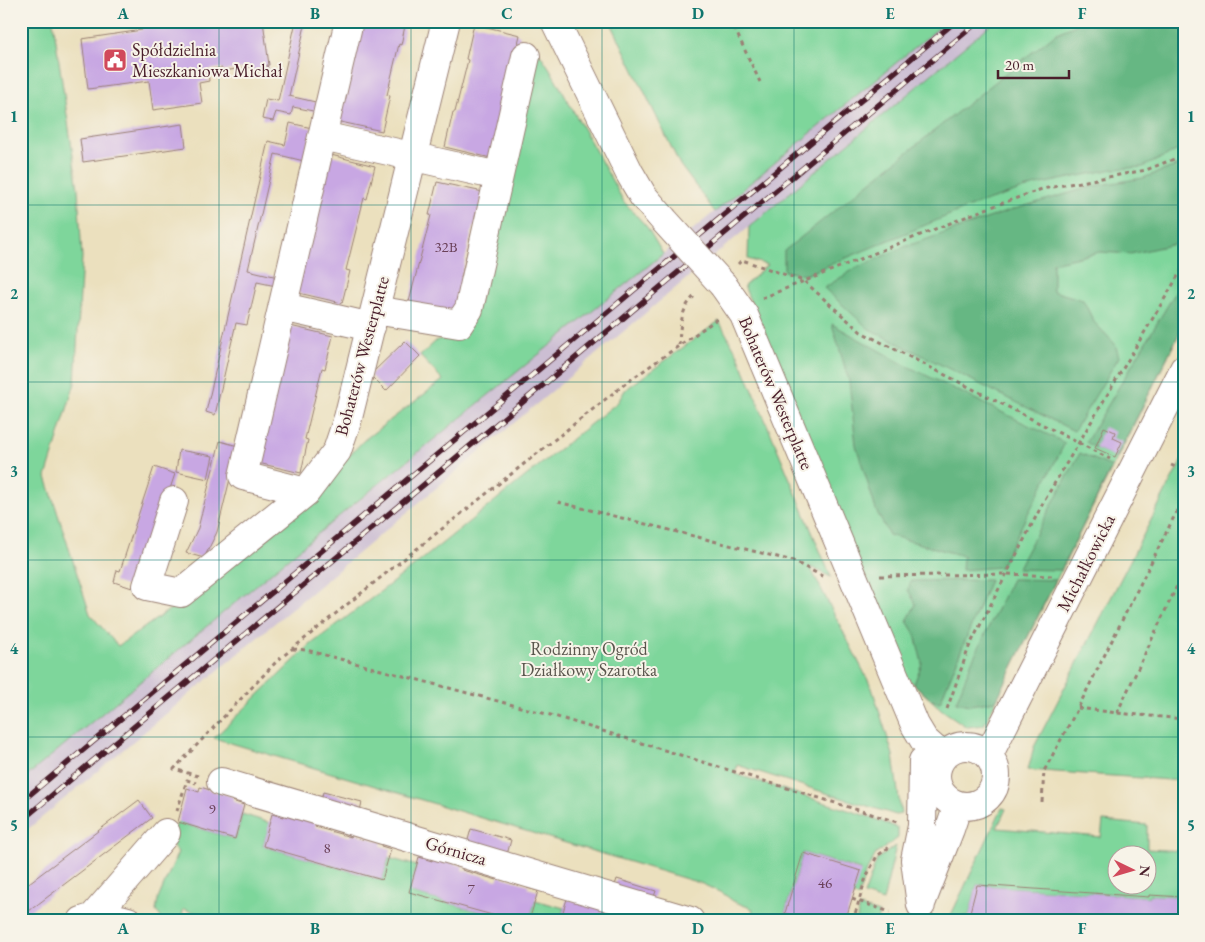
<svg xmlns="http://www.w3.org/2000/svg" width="1205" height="942" font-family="'EB Garamond',serif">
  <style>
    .industrial { fill: #ccbed3 }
    .green { fill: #7ed69b; stroke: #647a63; fill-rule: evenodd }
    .forest { fill: #66b783; stroke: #586b57 }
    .building { fill: #c8a7e3 }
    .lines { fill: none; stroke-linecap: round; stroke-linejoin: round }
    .minor-casing { stroke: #9a8074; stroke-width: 30 }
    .path { stroke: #9a8074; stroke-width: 3; stroke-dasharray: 4 4; stroke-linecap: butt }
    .minor { stroke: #fff; stroke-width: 28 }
    .rail-casing { stroke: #4a1f2b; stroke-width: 5.5 }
    .rail { stroke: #f7f3e8; stroke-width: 4; stroke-dasharray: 11; stroke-linecap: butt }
    .minor-bridge-casing { stroke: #9a8074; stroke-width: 30; stroke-linecap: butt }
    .minor-bridge { stroke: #fff; stroke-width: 28 }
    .grid { fill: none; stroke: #0f766e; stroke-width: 1; stroke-opacity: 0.55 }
    .labels { text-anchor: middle; stroke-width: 4; stroke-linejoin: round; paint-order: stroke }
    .number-label { font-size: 15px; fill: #6a4159 }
    .poi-label { font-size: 18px; fill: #4a1f2b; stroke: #f7f3e8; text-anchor: start }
    .street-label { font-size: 18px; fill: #4a1f2b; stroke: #f7f3e8 }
    .park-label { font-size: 18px; fill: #5a564d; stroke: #f7f3e8 }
    .neatline { fill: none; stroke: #0f766e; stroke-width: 2 }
    .grid-label { font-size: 16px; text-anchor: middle; font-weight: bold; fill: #0f766e }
  </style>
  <rect width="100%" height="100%" fill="#f7f3e8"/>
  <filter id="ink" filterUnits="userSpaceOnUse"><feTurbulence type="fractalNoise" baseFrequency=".02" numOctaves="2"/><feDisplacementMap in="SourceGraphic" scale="10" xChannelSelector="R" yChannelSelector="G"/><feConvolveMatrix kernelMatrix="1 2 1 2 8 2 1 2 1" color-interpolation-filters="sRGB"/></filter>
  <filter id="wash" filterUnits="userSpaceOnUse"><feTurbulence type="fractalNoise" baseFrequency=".0096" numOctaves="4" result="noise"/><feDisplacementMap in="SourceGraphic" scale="20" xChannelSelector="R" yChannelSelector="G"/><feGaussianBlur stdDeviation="1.12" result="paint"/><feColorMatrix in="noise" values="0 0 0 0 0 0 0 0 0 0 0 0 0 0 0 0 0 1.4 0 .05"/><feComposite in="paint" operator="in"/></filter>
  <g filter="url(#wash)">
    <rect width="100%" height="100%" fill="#ebe0be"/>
    <path class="industrial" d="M947 21H995L21 835V781L331 523 663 254Z"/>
    <path class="green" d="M21 21H53L78 189 82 257 75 383 46 477 90 614 118 646 213 579 326 480 364 440 443 380 420 356 437 340 448 338 471 321 479 303 534 45 550 69 624 202 647 227 663 254 344 512 21 781Z
      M610 21H947L715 212 680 165Z
      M995 21H1184V324L984 725 967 727 942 710 907 678 744 286 767 265 748 259 749 227Z
      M719 321 738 355 831 577 810 567 872 688 893 755 901 814 896 815 737 765 735 774 870 817 898 828V838L876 854 865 874 858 897 853 895 860 870 803 853 785 913 809 921H750L753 909 733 901 724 894 700 883 214 738 310 645 414 566 618 402 625 390Z
      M1184 456V781L1028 770 1034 747Z
      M1002 808 1006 809 997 828 1101 837 1103 821 1147 825V849L1184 851V897L1149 895V897L977 885 969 916 950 917ZM1118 854H1148V884H1118Z
      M242 814 270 823 263 846 382 880 389 858 417 866 409 892 514 921H202L203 915 184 909 180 921 163 920 156 911 158 899 178 852 168 840 178 822 235 839Z
      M896 846 883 901 864 895 877 859Z
      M535 900 564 908 560 921H529Z
      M860 907 879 913 877 921H856Z"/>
    <path class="forest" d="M1084 21H1184V147L1143 167 1113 169 1036 185 969 207 805 275 784 271V251L1055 34Z
      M1184 163V237L1179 243 1130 254 1100 252 1053 263V291L1083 300 1094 322 1115 344 1119 357 1074 431 869 329 824 288 856 268 901 248 1018 208 1094 186 1143 178Z
      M1184 278V324L1117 457 1095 448 1086 442Z
      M832 324 903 364 1065 443 1000 567 962 570 963 556 889 535 876 510 856 445 849 381Z
      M1080 453 1112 467 1061 570 1017 569Z
      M1012 579 1056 580 996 701 970 705 956 702 972 661Z
      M990 580 940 702 931 700 914 684 922 663 915 634 907 621 916 604 908 590 911 581Z"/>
    <g id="blocks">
      <path class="building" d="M141 21H263L269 65H267L268 70 252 72 251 67 223 71 222 68 208 70 209 81 199 83 202 103 153 110 149 81 88 89 82 39 142 30Z
        M296 21H306L289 96 320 103 318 112 293 107 291 115 276 112 273 121 262 119 266 99 278 101Z
        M358 21H406L401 45 399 44 387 95 390 96 382 131 336 121Z
        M474 24 520 35 491 158 445 147 453 112H455L468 60 466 59Z
        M290 123 312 128 304 161 275 154 248 270 278 277 276 286 257 282 247 325 236 323 215 415 206 412 268 141 285 145Z
        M183 124 186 147 83 162 80 139Z
        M327 154 375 166 367 199 364 198 346 270 350 271 342 303 294 292Z
        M437 182 483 192 475 227H473L461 278 463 279 455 313 409 302 431 215H429Z
        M286 325 333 336 325 369 322 368 305 439 308 440 301 473 254 462Z
        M405 341 420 356 386 391 370 375Z
        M1104 427 1115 432 1113 438 1122 442 1115 457 1095 448Z
        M220 441 238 446 217 532 204 558 186 553 198 528Z
        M179 450 213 456 208 479 176 472Z
        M154 467 175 474 140 578 132 588 114 582 117 570 120 571Z
        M200 787 234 797 232 801 244 805 235 839 178 822 187 788 199 792Z
        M323 792 362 802 359 815 320 804Z
        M139 800 152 818 21 917V889Z
        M284 813 316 823 315 827 351 837 352 833 382 842 381 846 391 849 382 880 263 846 272 814 283 817Z
        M471 829 511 840 506 858 466 847Z
        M803 853 861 871 845 921H809L785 913Z
        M419 857 432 861 433 857 463 866 462 870 497 880 499 876 529 885 527 888 538 891 529 921H514L409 892Z
        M617 879 656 891 652 902 613 891Z
        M977 885 1149 897V895L1184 897V921L975 920 969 916Z
        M567 899 578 902 579 900 610 909 609 911 638 921H560Z"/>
    </g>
  </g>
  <g filter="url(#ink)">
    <use href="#blocks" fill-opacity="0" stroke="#9a8074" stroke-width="1"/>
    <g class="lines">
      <g class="minor-casing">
        <path id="minor" d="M555 21 629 172 643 196 663 219
          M323 136 498 176
          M723 285 744 315 915 725 924 740 943 757
          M283 307 371 327
          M375 310 459 324 469 309 526 56
          M306 492 243 476 349 21
          M174 501 147 586 181 593 306 492 337 451 348 418 446 21
          M936 776a30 30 0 1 1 60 0a30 30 0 1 1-60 0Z
          M988 756 1184 369
          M221 782 690 921
          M922 901 950 829 958 805
          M921 905 915 860 922 826 923 761
          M94 916 166 833
          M82 921C97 915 112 916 128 921"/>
      </g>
      <path class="path" d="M731 21 760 82
        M738 264 742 260 804 281 861 332 1110 459
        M762 298 983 210 1042 189 1146 170 1184 155
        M679 345C680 326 681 306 697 294
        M1171 465 1184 471
        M558 502 793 561 824 577
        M880 576 1007 574 1052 576
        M293 649 306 650 554 716 897 822
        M1078 708 1117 713 1184 719
        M947 709 969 647 1044 501 1184 266
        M1117 713 1184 571
        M198 776 174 769 277 661 370 586 626 383 717 319
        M1042 802 1044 771 1078 708 1184 497
        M177 811 187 780 196 783
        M852 899 890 912
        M853 921 866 877 877 856 891 846"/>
      <use href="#minor" class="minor"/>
      <g class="rail-casing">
        <path id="rail" d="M21 802 956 21
          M21 821 979 21"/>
      </g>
      <use href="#rail" class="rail"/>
      <g class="minor-bridge-casing">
        <path id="minor-bridge" d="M663 219 723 285"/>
      </g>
      <use href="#minor-bridge" class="minor-bridge"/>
    </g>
  </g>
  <path class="grid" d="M219 21V921M411 21V921M602 21V921M794 21V921M986 21V921M21 205H1184M21 382H1184M21 560H1184M21 737H1184"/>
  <defs>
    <g id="civic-square" transform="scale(1.25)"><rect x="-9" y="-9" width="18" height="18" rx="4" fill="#d1495b" stroke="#f7f3e8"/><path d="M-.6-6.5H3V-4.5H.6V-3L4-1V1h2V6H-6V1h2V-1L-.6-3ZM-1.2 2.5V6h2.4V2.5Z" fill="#fff"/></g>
  </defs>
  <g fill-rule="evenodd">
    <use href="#civic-square" x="115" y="60"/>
  </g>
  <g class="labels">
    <g class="number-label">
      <text x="446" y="252">32B</text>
      <text x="212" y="814">9</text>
      <text x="327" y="853">8</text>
      <text x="825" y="888">46</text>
      <text x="471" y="894">7</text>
    </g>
    <g class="poi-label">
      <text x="132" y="56">Spółdzielnia<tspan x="132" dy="21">Mieszkaniowa Michał</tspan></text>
    </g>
    <g class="street-label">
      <text transform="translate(362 356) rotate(-75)" y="6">Bohaterów Westerplatte</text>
      <text transform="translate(776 393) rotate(67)" y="6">Bohaterów Westerplatte</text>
      <text transform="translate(1086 563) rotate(-63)" y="6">Michałkowicka</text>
      <text transform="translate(456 851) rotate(16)" y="6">Górnicza</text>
    </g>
    <g class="park-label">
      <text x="589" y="655">Rodzinny Ogród<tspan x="589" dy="21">Działkowy Szarotka</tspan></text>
    </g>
  </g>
  <rect width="1205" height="942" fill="none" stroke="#f7f3e8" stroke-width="55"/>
  <g transform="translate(1132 870) rotate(95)"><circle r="24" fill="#f7f3e8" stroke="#b29e9c"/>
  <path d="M0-4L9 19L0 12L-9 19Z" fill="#d1495b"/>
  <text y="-8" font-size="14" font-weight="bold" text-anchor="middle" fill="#4a1f2b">N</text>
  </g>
  <path d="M998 70v8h71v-8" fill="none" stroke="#4a1f2b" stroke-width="2.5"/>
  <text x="1005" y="70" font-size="15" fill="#4a1f2b" stroke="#f7f3e8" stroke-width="4" paint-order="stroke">20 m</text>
  <rect x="28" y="28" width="1150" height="886" class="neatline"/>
  <g class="grid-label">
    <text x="123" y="19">A</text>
    <text x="315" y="19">B</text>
    <text x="507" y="19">C</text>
    <text x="698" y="19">D</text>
    <text x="890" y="19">E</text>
    <text x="1082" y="19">F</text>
    <text x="14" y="122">1</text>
    <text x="1191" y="122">1</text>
    <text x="14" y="299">2</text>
    <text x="1191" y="299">2</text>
    <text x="14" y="477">3</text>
    <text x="1191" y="477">3</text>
    <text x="14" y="654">4</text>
    <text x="1191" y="654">4</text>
    <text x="14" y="831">5</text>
    <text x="1191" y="831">5</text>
    <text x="123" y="934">A</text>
    <text x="315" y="934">B</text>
    <text x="507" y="934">C</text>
    <text x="698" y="934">D</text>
    <text x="890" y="934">E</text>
    <text x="1082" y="934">F</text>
  </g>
</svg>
